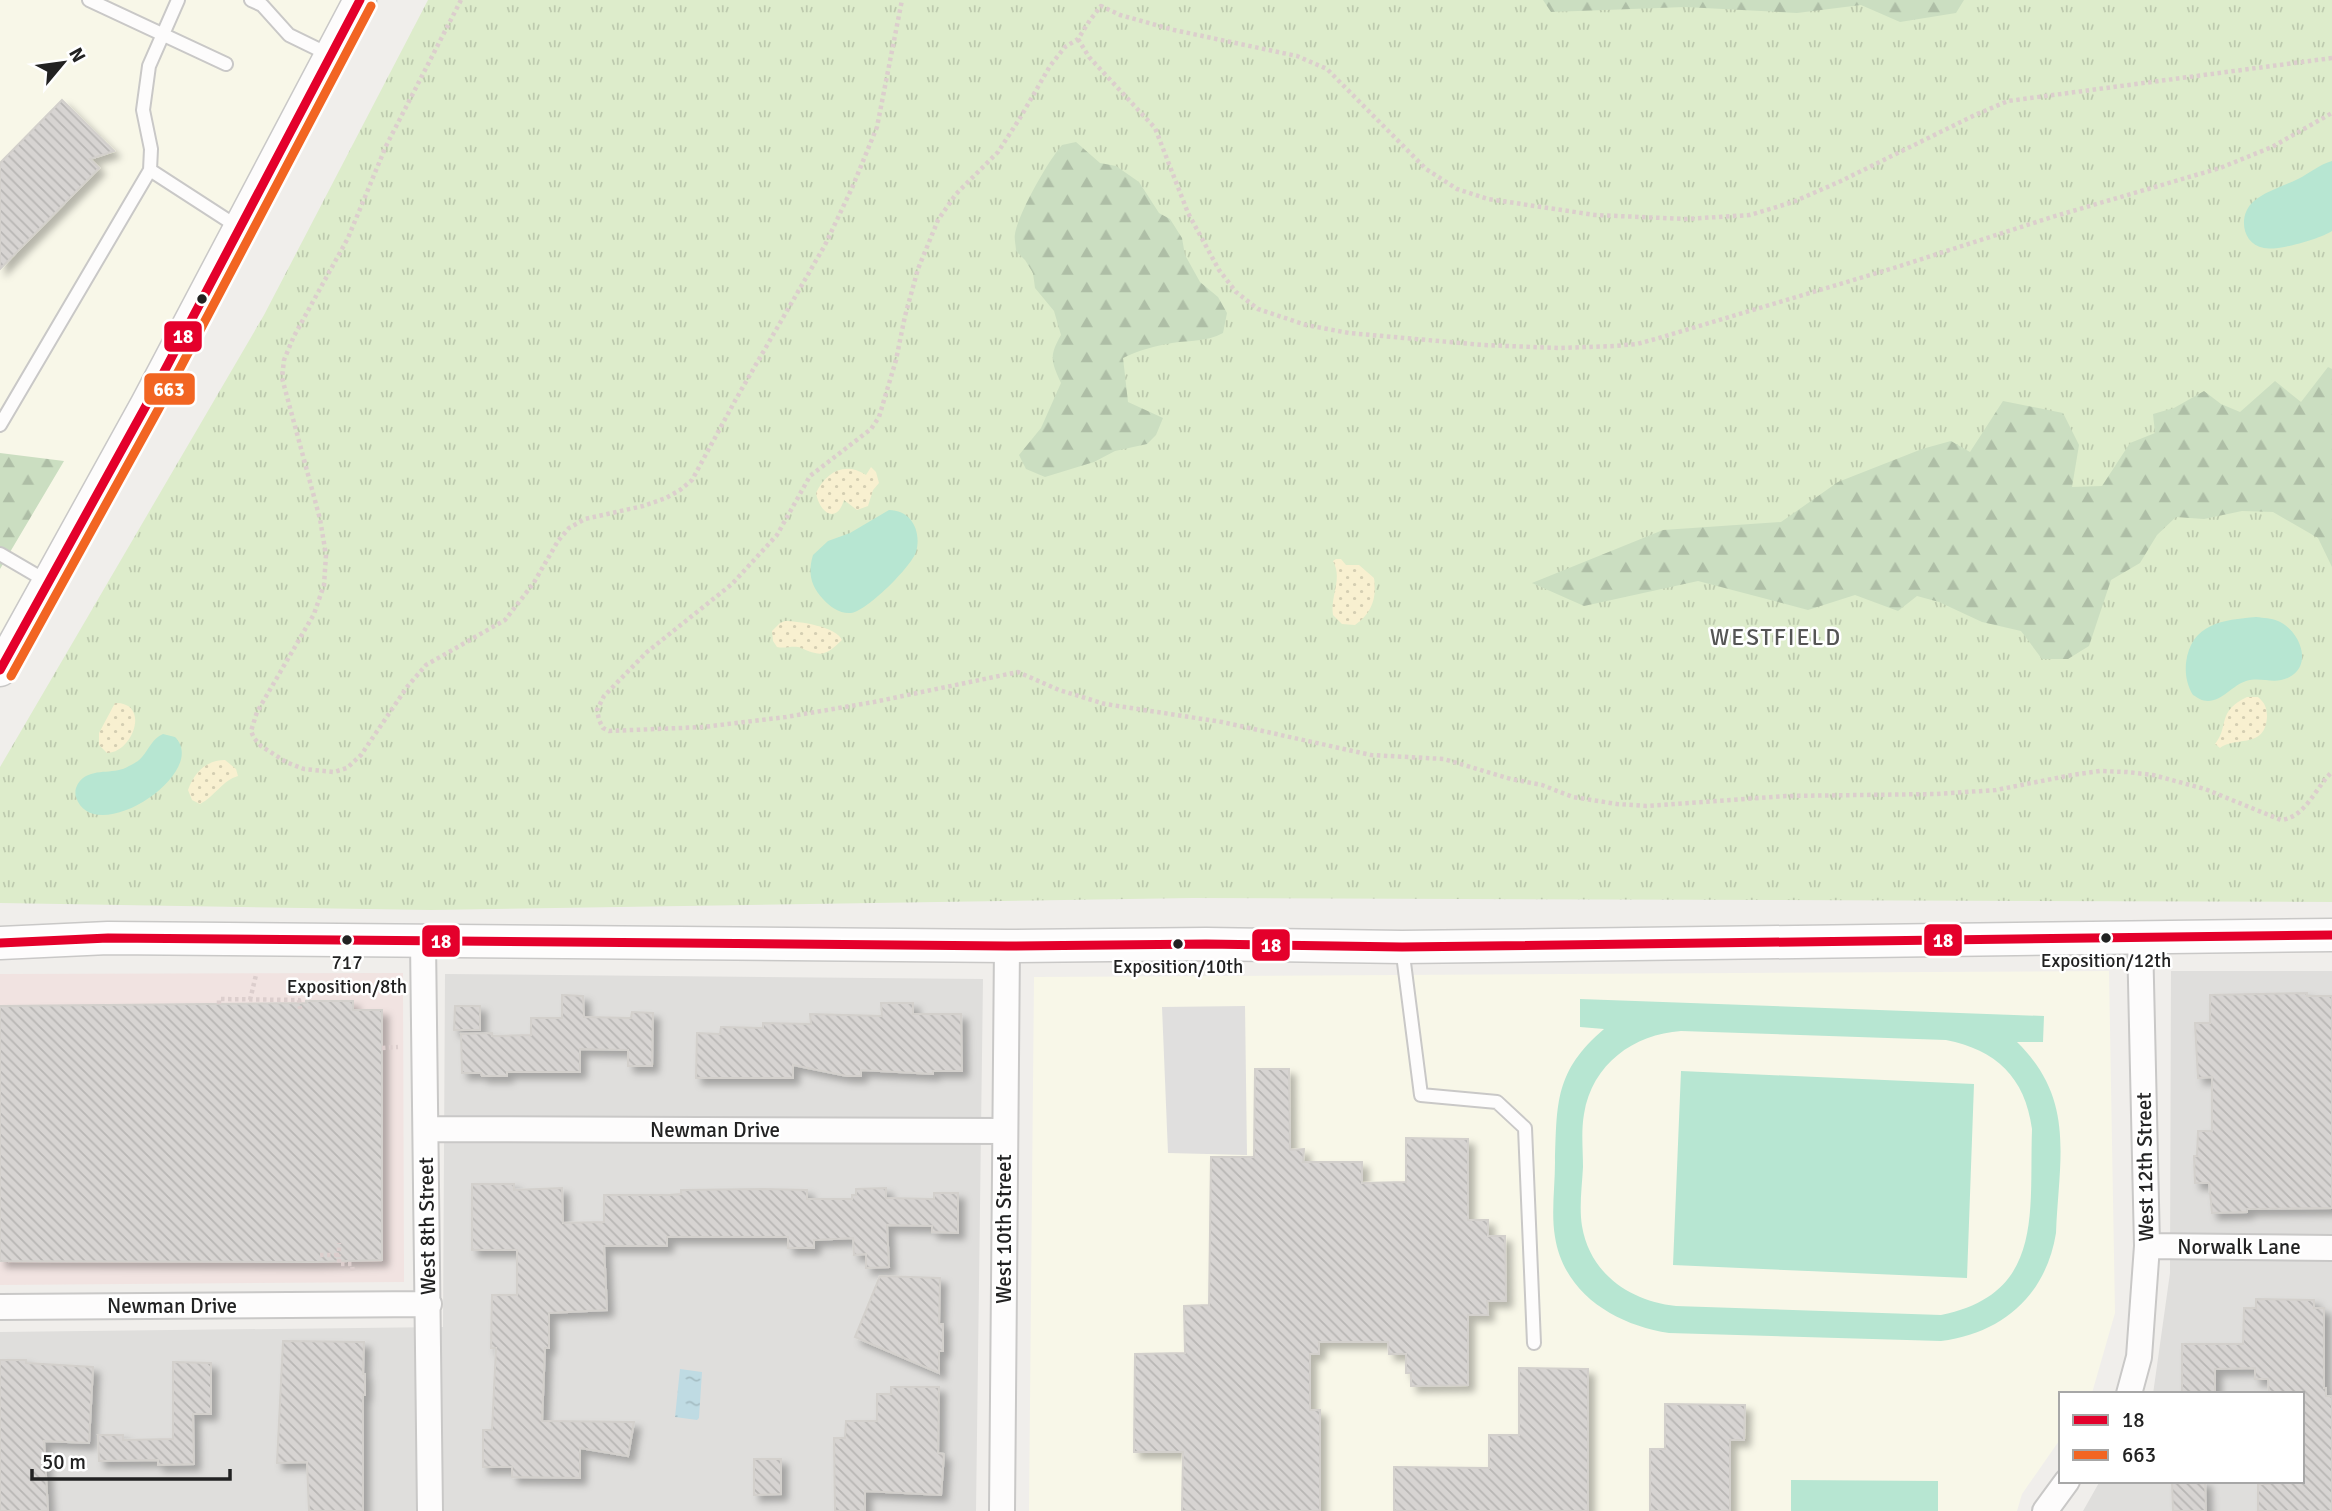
<svg xmlns="http://www.w3.org/2000/svg" width="2332" height="1511" font-family="Signika,sans-serif">
  <style>
    .residential { fill: #dfdedc }
    .commercial { fill: #f1e3e1 }
    .education { fill: #f8f7e8 }
    .grass { fill: url(#grass-tufts) }
    .forest { fill: url(#forest-firs) }
    .sand { fill: url(#sand-dots) }
    .pitch { fill: #b7e6d2; fill-rule: evenodd }
    .parking { fill: #e0dfde }
    .water { fill: url(#water-ripples) }
    .building { fill: url(#building-back-hatch); stroke: #d3d0cc; stroke-width: 2; filter: url(#shadow) }
    .lines { fill: none; stroke-linecap: round; stroke-linejoin: round }
    .service-casing { stroke: #c9c8c7; stroke-width: 16 }
    .minor-casing { stroke: #c9c8c7; stroke-width: 28 }
    .tertiary-casing { stroke: #c9c8c7; stroke-width: 35 }
    .path { stroke: #dccecd; stroke-width: 4.5; stroke-dasharray: 3.5 3.5; stroke-linecap: butt }
    .service { stroke: #fdfcfc; stroke-width: 12 }
    .minor { stroke: #fdfcfc; stroke-width: 24 }
    .tertiary { stroke: #fdfcfc; stroke-width: 32 }
    .path-bridge { stroke: #dccecd; stroke-width: 4.5; stroke-dasharray: 3.5 3.5; stroke-linecap: butt }
    .bus-1-casing { stroke: #fff; stroke-width: 14 }
    .bus-2-casing { stroke: #fff; stroke-width: 14 }
    .bus-1 { stroke: #e4002b; stroke-width: 9 }
    .bus-2 { stroke: #f26522; stroke-width: 9 }
    .bus-dot { fill: #222; stroke: #fff; stroke-width: 2.5 }
    .labels { text-anchor: middle; stroke-width: 5; stroke-linejoin: round; paint-order: stroke }
    .bus-label { font-size: 19px; fill: #222; stroke: #fff }
    .street-label { font-size: 21px; fill: #222; stroke: #fff }
    .neighbourhood-label { font-size: 23px; letter-spacing: 2px; fill: #555; stroke: #fff }
    .line-badge { stroke: #fff; stroke-width: 2.5 }
    .badge-label { font-size: 19px; text-anchor: middle; font-weight: bold; fill: #fff }
  </style>
  <defs>
    <pattern id="grass-tufts" width="24" height="20" patternUnits="userSpaceOnUse" patternTransform="scale(1.75)"><rect width="24" height="20" fill="#ddeccb"/><path d="M3 7l-1-3M5 7V3M7 7l1-3M15 17l-1-3M17 17v-4M19 17l1-3" fill="none" stroke="#bdcaae"/></pattern>
    <pattern id="forest-firs" width="22" height="20" patternUnits="userSpaceOnUse" patternTransform="scale(1.75)"><rect width="22" height="20" fill="#cbdec1"/><path d="M5 1l3.5 6h-7zM16 11l3.5 6h-7z" fill="#aebea6"/></pattern>
    <pattern id="sand-dots" width="8" height="8" patternUnits="userSpaceOnUse" patternTransform="scale(1.75)"><rect width="8" height="8" fill="#f8f0d0"/><path d="M2 2h.1M6 6h.1" fill="none" stroke="#d4ceb2" stroke-width="1.8" stroke-linecap="round"/></pattern>
    <pattern id="water-ripples" width="26" height="14" patternUnits="userSpaceOnUse" patternTransform="scale(1.75)"><rect width="26" height="14" fill="#bfdbe3"/><path d="M2 4q2-2 4 0t4 0M15 11q2-2 4 0t4 0" fill="none" stroke="#a4bcc2"/></pattern>
    <pattern id="building-back-hatch" width="6" height="6" patternUnits="userSpaceOnUse" patternTransform="scale(1.75)"><rect width="6" height="6" fill="#d7d4d2"/><path d="M-1 5l2 2M0 0l6 6M5-1l2 2" fill="none" stroke="#b8b6b4"/></pattern>
    <filter id="shadow"><feDropShadow dx="6" dy="6" stdDeviation="3.5" flood-color="#0004"/></filter>
  </defs>
  <rect width="100%" height="100%" fill="#f0eeeb"/>
  <path class="residential" d="M2171 971H2332V1511H2083L2100 1481H2302V1394H2153L2170 1273Z
    M445 974 983 979 976 1511H0V1332L443 1327Z"/>
  <path class="commercial" d="M403 973 404 1282 0 1285V974Z"/>
  <path class="education" d="M0 0H360L0 670Z
    M2109 971 2115 1313 2092 1393 2061 1394V1438L2022 1494 2017 1511H1029L1034 977Z"/>
  <path class="grass" d="M428 0H2332V902L1193 898 431 910 0 903V767L264 315Z"/>
  <path class="forest" d="M1543 0H1964L1956 13 1900 22 1861 5 1797 13 1685 7 1551 12Z
    M1076 142 1100 163 1116 166 1139 182 1159 213 1170 219 1182 238 1185 255 1200 282 1218 297 1227 313 1223 333C1206 342 1191 340 1172 343 1155 346 1139 350 1123 358L1128 402 1163 418 1156 435 1147 444 1115 451 1094 462 1045 477 1026 469 1019 455 1041 428 1061 383C1051 361 1049 356 1061 335L1054 311 1035 288 1033 273 1025 260 1016 251C1016 246 1014 239 1015 234 1018 214 1048 161 1062 145Z
    M2328 367 2332 369V567L2318 538 2273 512 2242 511 2204 519 2176 517 2157 535 2140 563 2111 580 2089 646 2068 659H2042L2021 631 1982 622 1939 602 1917 596 1898 611 1855 595 1808 610 1698 581 1584 606 1532 583 1663 530 1781 522 1838 482 1922 449 1951 441 1970 452 2003 401 2063 413 2079 445 2072 487 2102 486 2130 443 2155 433 2153 414 2174 408 2204 391 2221 404 2240 412 2275 381 2301 402Z
    M0 453 64 461 0 569Z"/>
  <path class="sand" d="M871 467 876 472 879 483 873 490 868 506 857 510 844 500C837 524 820 514 816 493 826 472 845 461 866 475Z
    M1336 559H1341L1346 565H1359L1374 578C1377 598 1372 613 1355 625L1342 624 1333 615C1330 596 1343 579 1333 561Z
    M785 621C799 621 837 627 842 640 825 656 822 657 801 648 794 645 785 649 777 647L773 641 772 631 780 623Z
    M2247 697H2258C2265 703 2267 708 2267 717 2265 749 2236 736 2220 748L2215 744C2230 725 2216 712 2247 697Z
    M115 703C151 702 133 753 107 753L99 745V733Z
    M225 760 236 769 238 776C223 780 214 797 200 804L192 800 188 790C194 773 206 760 225 760Z"/>
  <path class="pitch" d="M2332 161V231C2320 239 2278 251 2264 248 2241 244 2238 214 2254 201 2266 191 2284 186 2298 179 2310 173 2320 164 2332 161Z
    M889 510C911 510 922 531 916 552 911 567 867 611 851 613 840 614 830 607 823 599 810 585 808 572 813 555L828 541 850 533Z
    M2256 617C2264 618 2271 618 2278 621 2297 629 2312 659 2294 674 2278 687 2263 676 2246 681 2233 685 2222 701 2208 701 2202 701 2198 698 2193 695 2187 685 2185 675 2186 663 2191 623 2223 620 2256 617Z
    M163 734 175 737C211 773 93 850 76 797 74 790 77 783 83 778 97 768 115 775 129 766 133 764 139 761 142 757 149 749 152 739 163 734Z
    M1580 999 2044 1016 2043 1042H2017C2076 1100 2059 1158 2056 1233 2046 1295 2003 1333 1941 1341L1669 1333C1616 1325 1564 1294 1555 1237 1551 1213 1555 1187 1555 1162 1557 1102 1555 1071 1604 1029L1580 1027ZM1681 1031 1946 1040C1996 1050 2025 1077 2032 1129 2029 1212 2045 1294 1941 1315L1676 1306C1630 1301 1590 1274 1582 1226 1579 1207 1582 1186 1583 1167 1583 1150 1581 1131 1584 1114 1592 1064 1634 1034 1681 1031Z
    M1681 1071 1974 1084 1967 1278 1673 1265Z
    M1791 1480 1938 1481V1511H1791Z"/>
  <path class="parking" d="M1245 1006 1247 1155 1168 1153 1162 1007Z"/>
  <path class="water" d="M680 1369 702 1372 699 1418 697 1420 675 1417Z"/>
  <path class="building" d="M62 100 114 151 90 159 99 168 0 269V163Z
    M2307 993V996H2332V1208L2247 1209V1212L2212 1213 2209 1183H2195L2194 1156H2197L2198 1131H2212V1077L2198 1078 2195 1023H2210V995Z
    M562 995 583 996 584 1017 631 1018 632 1012 653 1013 652 1066H628V1050L580 1049V1072H507V1076H482L481 1073H462L461 1034 492 1033V1036L531 1035V1018H562Z
    M306 1001H353V1010H382V1260L313 1262 0 1261V1006L306 1003Z
    M881 1003H913V1014H961L962 1071H933V1074L861 1070V1076H847L793 1065V1078H696L697 1033 720 1034 721 1027 763 1028V1023L811 1024 810 1014 882 1016Z
    M455 1006H480V1030H454Z
    M1255 1069H1289L1290 1150 1304 1149 1303 1162H1362V1183L1406 1182V1138L1468 1139V1220H1488V1236H1505L1506 1301H1487L1488 1315H1468V1385L1411 1386V1373H1406V1354H1389L1388 1342H1319V1354H1310V1410H1320V1511H1182L1183 1452H1134L1135 1354 1185 1353 1184 1306 1209 1305 1211 1157H1254Z
    M472 1184H514V1190L562 1188 563 1223 604 1222V1195H669L681 1194V1190L763 1189 807 1190V1199H852V1195H856V1189L886 1188V1198L934 1199V1193H958V1233L932 1232V1226L887 1225 889 1267 866 1268V1254L854 1255 853 1238 814 1240V1248H788V1237H667V1246H604L607 1310 549 1313V1348H545L542 1421 634 1422 628 1456 580 1448V1478L512 1477V1467H483V1430H492L496 1348H491L492 1295H517V1250H472Z
    M880 1276 940 1278 939 1324H943V1351H939V1373L855 1337Z
    M2256 1299 2314 1300V1308H2324V1388H2326V1396H2332V1511H2258V1484H2269V1481H2302V1394H2269L2268 1379H2255V1368L2215 1369V1394H2182V1344H2243L2244 1308H2256Z
    M283 1341 364 1342 363 1374H365V1395H363V1511H309L307 1462 277 1463Z
    M0 1360H26V1363L93 1367 89 1443 44 1441 48 1511H0Z
    M173 1362 211 1363V1414H193L194 1464 158 1465V1460L99 1461 98 1435H123V1440L173 1439Z
    M1519 1368 1588 1369V1511H1394V1467L1489 1468V1435H1519Z
    M891 1387H939L938 1453 944 1454 941 1495 865 1491V1511H835L834 1438H845L846 1421H877V1394H891Z
    M1665 1404 1745 1405 1744 1440H1730V1511H1650V1449H1665Z
    M754 1459H781V1494L754 1495Z
    M2172 1481H2205L2206 1511H2173Z"/>
  <g class="lines">
    <g class="service-casing">
      <path id="service" d="M89 0 226 64
        M251 0 262 5 289 35 330 55
        M150 170 238 227
        M0 425 150 170 151 149 143 110 149 66 178 0
        M0 554 48 582
        M1402 947 1421 1095 1497 1102 1525 1128 1534 1343"/>
    </g>
    <g class="minor-casing">
      <path id="minor" d="M423 942 430 1511
        M426 1129 1005 1131
        M2147 1246 2332 1248
        M0 1307 429 1304
        M2129 1394 2139 1357 2147 1246 2140 938
        M1002 1511 1007 946
        M2045 1511 2067 1481"/>
    </g>
    <g class="tertiary-casing">
      <path id="tertiary" d="M0 670 147 404 360 0
        M0 943 108 938 1007 946 1206 944 1402 947 2332 935"/>
    </g>
    <path class="path" d="M461 0 386 146 348 238 294 336 284 360 282 378 320 519 326 555 324 585 314 614 257 712 251 731 254 738 261 746 286 762 304 769 334 772 347 768 361 755 407 687 426 665 505 620 533 584 558 541 569 528 585 519 643 506 666 498 680 490 692 480 736 399 825 245 852 188 877 127 902 0
      M1078 39 1089 57 1155 128 1188 213 1219 270 1236 292 1258 309 1306 325 1349 333 1483 345 1558 348 1614 346 1637 344 1659 338 1897 267 2052 217 2220 168 2272 147 2332 113
      M2332 58 2008 101 1975 115 1841 181 1793 202 1750 215 1686 219 1595 215 1488 199 1457 189 1426 169 1327 69 1297 56 1174 30 1120 15 1101 6 1090 20 1078 39 1065 47 1050 66 1020 118 998 152 956 194 938 220 918 269 905 316 896 360 879 417 871 429 810 476 777 535 732 584 647 652 604 696 597 710 599 720 603 728 609 731 703 727 786 717 874 702 1018 672 1059 690 1105 704 1222 722 1371 755 1444 759 1511 779 1542 785 1573 797 1617 804 1646 806 1786 796 1936 794 1996 790 2072 775 2100 771 2127 772 2153 775 2205 789 2281 820C2306 817 2315 788 2332 772
      M250 1000 256 975
      M219 1004V999L299 1000 300 1009
      M382 1048 398 1047
      M320 1255H336
      M339 1259V1264H352L353 1274"/>
    <use href="#service" class="service"/>
    <use href="#minor" class="minor"/>
    <use href="#tertiary" class="tertiary"/>
    <path class="path-bridge" d="M336 1255H339V1243"/>
    <g class="bus-1-casing">
      <path id="bus-1" d="M0 670 147 404 360 0
        M0 943 108 938 1007 946 1206 944 1402 947 2332 935"/>
    </g>
    <g class="bus-2-casing">
      <path id="bus-2" d="M11 676 158 410 371 6"/>
    </g>
    <use href="#bus-1" class="bus-1"/>
    <use href="#bus-2" class="bus-2"/>
  </g>
  <g class="bus-dot">
    <circle cx="202" cy="299" r="6"/>
    <circle cx="2106" cy="938" r="6"/>
    <circle cx="347" cy="940" r="6"/>
    <circle cx="1178" cy="944" r="6"/>
  </g>
  <g class="labels">
    <g class="bus-label">
      <text x="2106" y="967">Exposition/12th</text>
      <text x="347" y="969">717<tspan x="347" dy="24">Exposition/8th</tspan></text>
      <text x="1178" y="973">Exposition/10th</text>
    </g>
    <g class="street-label">
      <text x="715" y="1137">Newman Drive</text>
      <text transform="translate(2145 1167) rotate(-91)" y="7">West 12th Street</text>
      <text transform="translate(427 1226) rotate(-91)" y="7">West 8th Street</text>
      <text transform="translate(1004 1229) rotate(-90)" y="7">West 10th Street</text>
      <text x="2239" y="1254">Norwalk Lane</text>
      <text x="172" y="1313">Newman Drive</text>
    </g>
    <g class="neighbourhood-label">
      <text x="1776" y="645">WESTFIELD</text>
    </g>
  </g>
  <g class="line-badge">
    <rect x="163" y="320" width="40" height="33" rx="7" fill="#e4002b"/>
    <rect x="143" y="372" width="53" height="34" rx="7" fill="#f26522"/>
    <rect x="1923" y="923" width="40" height="34" rx="7" fill="#e4002b"/>
    <rect x="421" y="924" width="40" height="34" rx="7" fill="#e4002b"/>
    <rect x="1251" y="928" width="40" height="34" rx="7" fill="#e4002b"/>
  </g>
  <g class="badge-label">
    <text x="183" y="343">18</text>
    <text x="169" y="396">663</text>
    <text x="1943" y="947">18</text>
    <text x="441" y="948">18</text>
    <text x="1271" y="952">18</text>
  </g>
  <rect x="2059" y="1392" width="245" height="91" fill="#ffffff" stroke="#a7a7a7" stroke-width="2"/>
  <rect x="2073" y="1415" width="35" height="10" fill="#e4002b" stroke="#a7a7a7" stroke-width="2"/>
  <text x="2122" y="1427" font-size="21" fill="#222222">18</text>
  <rect x="2073" y="1450" width="35" height="10" fill="#f26522" stroke="#a7a7a7" stroke-width="2"/>
  <text x="2122" y="1462" font-size="21" fill="#222222">663</text>
  <g transform="translate(63 63) rotate(61)" stroke="#ffffff" stroke-width="5" paint-order="stroke">
  <path d="M0-5L12 26L0 18L-12 26Z" fill="#222222"/>
  <text y="-10" font-size="19" font-weight="bold" text-anchor="middle" fill="#222222">N</text>
  </g>
  <path d="M32 1469v10h198v-10" fill="none" stroke="#222222" stroke-width="3.5"/>
  <text x="42" y="1469" font-size="21" fill="#222222" stroke="#ffffff" stroke-width="5" paint-order="stroke">50 m</text>
</svg>
